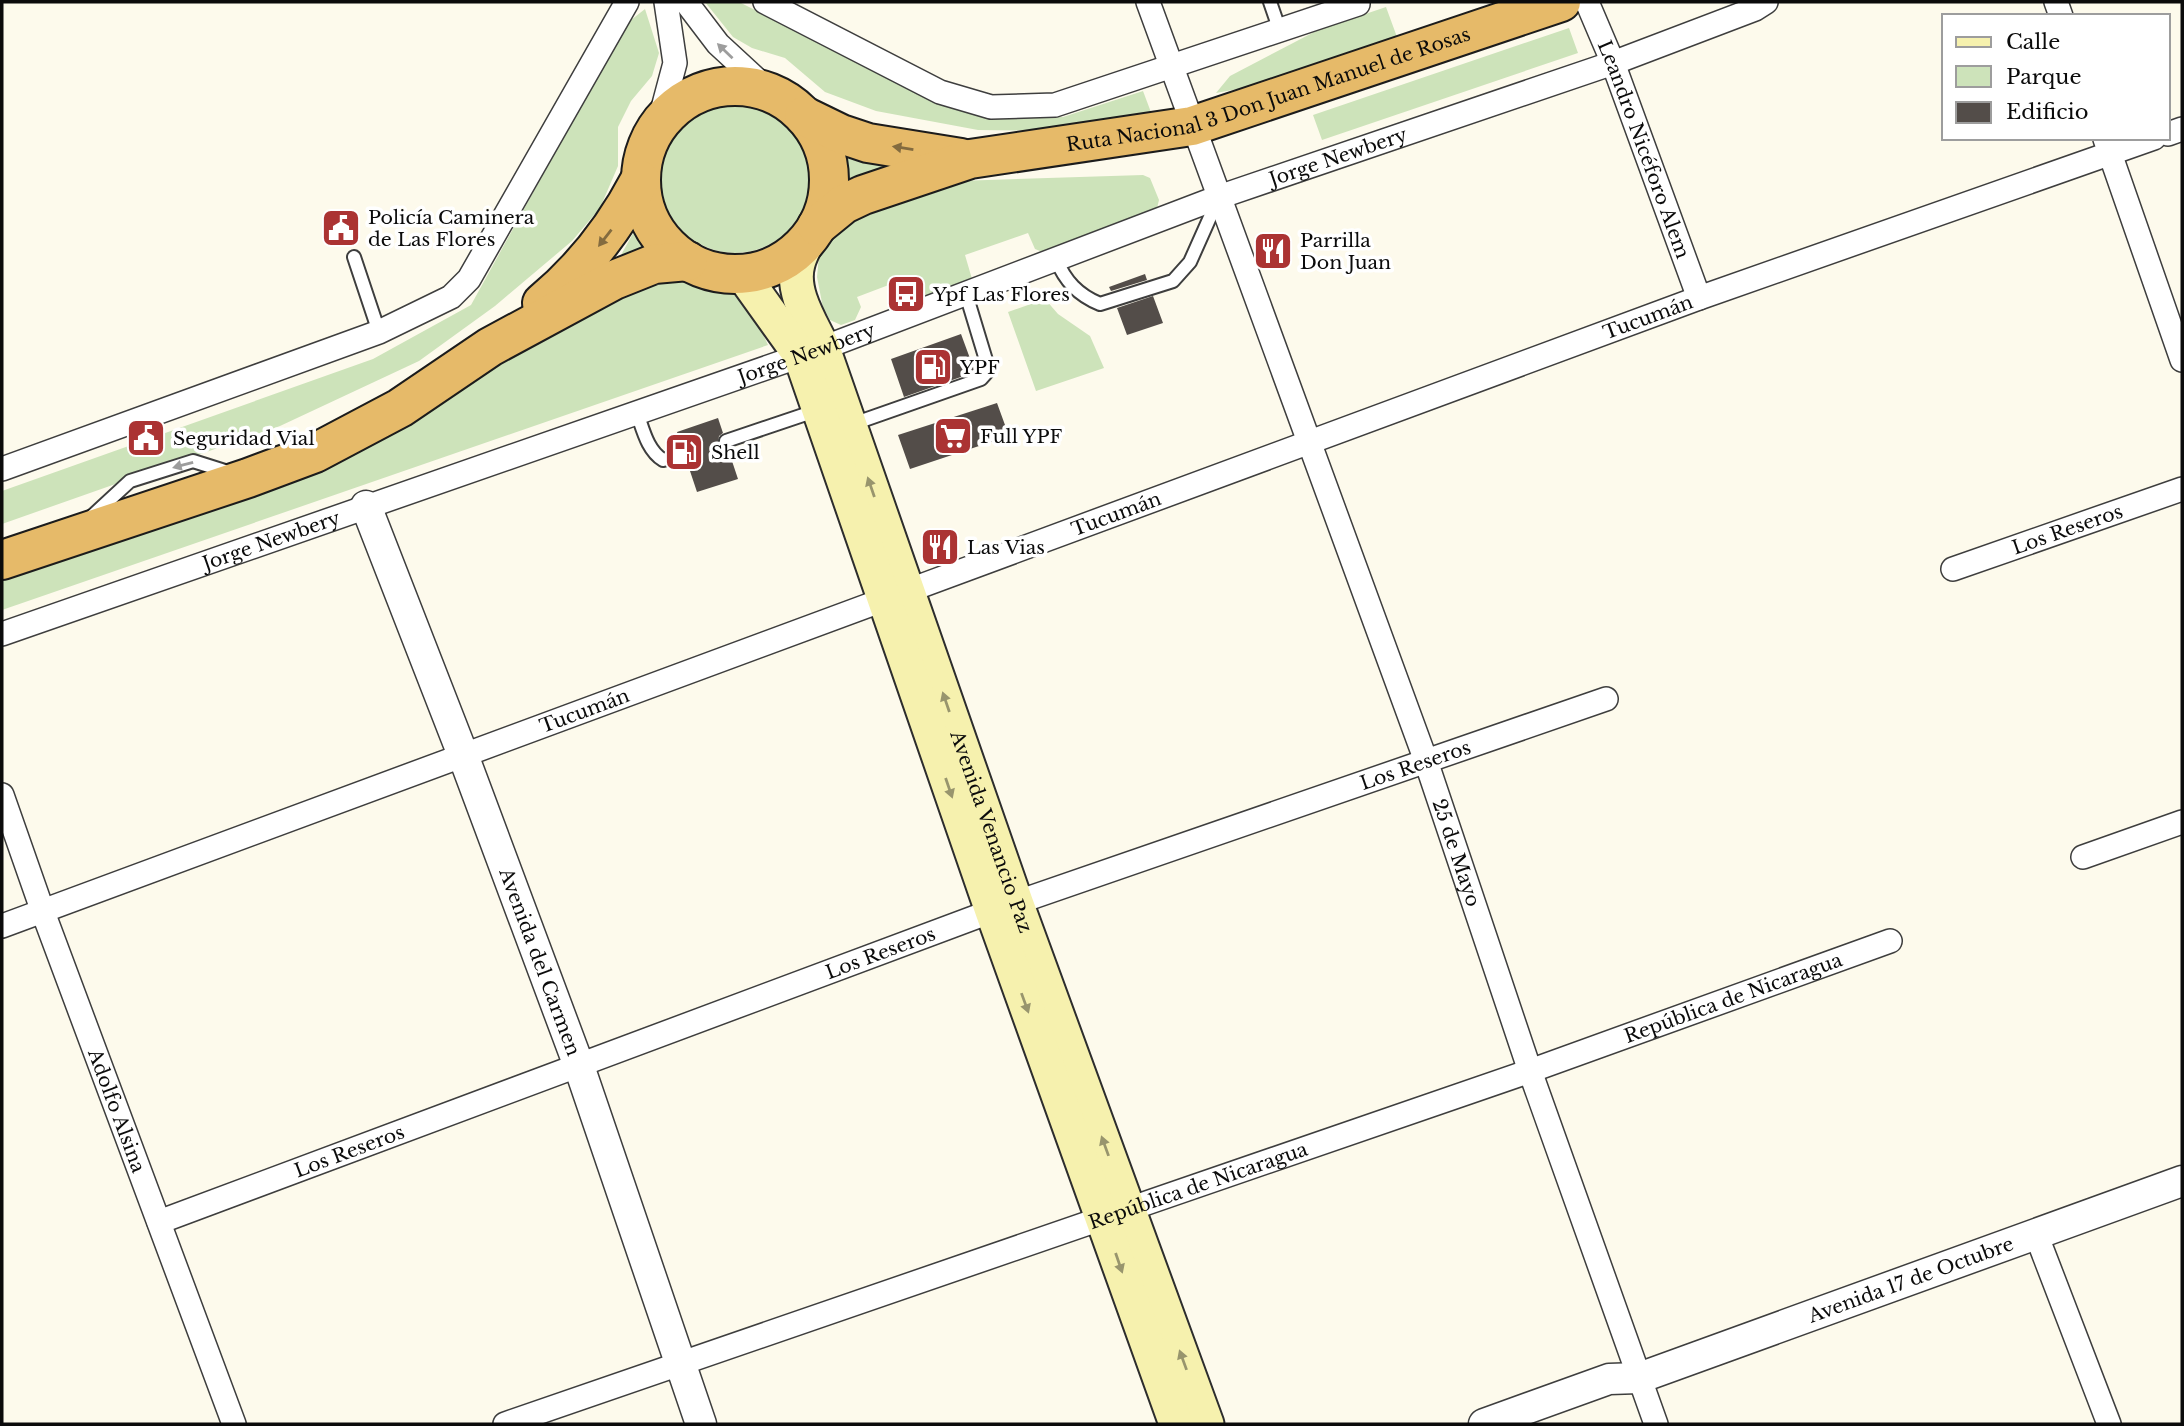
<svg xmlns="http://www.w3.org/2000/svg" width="2184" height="1426" font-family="'Libre Baskerville',serif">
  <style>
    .green { fill: #cde3ba }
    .building { fill: #534d49 }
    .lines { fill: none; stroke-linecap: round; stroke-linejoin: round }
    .service-casing { stroke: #3e3e3e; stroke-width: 16 }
    .minor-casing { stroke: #3e3e3e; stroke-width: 26 }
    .tertiary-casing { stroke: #3e3e3e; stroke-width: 33 }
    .secondary-casing { stroke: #2d2d2d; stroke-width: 37 }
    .trunk-casing { stroke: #1c1c1c; stroke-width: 42 }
    .service { stroke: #fff; stroke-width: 12 }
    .minor { stroke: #fff; stroke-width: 23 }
    .tertiary { stroke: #fff; stroke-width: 30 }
    .secondary { stroke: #f6f1ae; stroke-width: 33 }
    .trunk { stroke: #e6ba69; stroke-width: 38 }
    .oneway { fill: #9d9d9d }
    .oneway2 { fill: #836b3f }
    .oneway3 { fill: #98956d }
    .labels { text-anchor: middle; stroke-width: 7; stroke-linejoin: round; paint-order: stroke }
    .street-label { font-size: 19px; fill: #0b0b0b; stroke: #fff }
    .poi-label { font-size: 19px; fill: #0b0b0b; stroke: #fff; text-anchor: start }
  </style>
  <rect width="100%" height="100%" fill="#fdfaec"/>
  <path class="green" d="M705 2H739L936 101 991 119 1063 117 1143 91 1152 115 1081 131 978 130 876 111 825 92 785 58 752 48 733 37Z
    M1386 7 1397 37 1238 89 1216 93 1230 76 1318 30Z
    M645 9 659 53 652 76 631 101 618 127V166L600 208 572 241 495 306 419 361 280 426 2 524V491L373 359 471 305 626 24Z
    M1569 28 1578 53 1322 140 1313 115Z
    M661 179a74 74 0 1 1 148 0a74 74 0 1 1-148 0Z
    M844 158 885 166 849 183Z
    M1143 175 1150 178 1159 200 1156 212 1045 253 1035 249 1028 233 965 255 972 279 923 297 915 275 857 297 861 307 855 320 841 325 830 320 823 308 817 277 819 255 830 232 860 211 957 181Z
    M636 228 653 248 616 264Z
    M694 277 717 284 747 300 768 345 2 610V573L293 474 632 283Z
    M1045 299 1058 314 1090 336 1104 368 1036 391 1008 312Z"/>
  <path class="building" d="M1145 274 1147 280 1111 291 1109 287Z
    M1153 296 1163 323 1127 335 1117 308Z
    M961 334 975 372 904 397 891 359Z
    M997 403 1009 436 910 469 898 435Z
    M718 418 723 433 719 436 718 443 721 448 728 449 738 479 697 492 687 462 692 457V451L687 446H681L677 432Z"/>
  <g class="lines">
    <g class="service-casing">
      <path id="service" d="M1270 2 1280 31
        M354 257 379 332
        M1056 259C1065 281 1078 295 1100 304L1173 281 1190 262 1219 197
        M637 413C643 429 647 450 663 460L684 454
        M850 425 981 379 989 370 966 294
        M726 441 818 410
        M90 518 130 481 193 461 231 473"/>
    </g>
    <g class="minor-casing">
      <g id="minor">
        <path d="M686 2 718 44 771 93"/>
        <path d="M765 2 940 92 991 107 1055 105 1358 4"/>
        <path id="s1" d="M1148 2 1426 761 1530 1071 1656 1424"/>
        <path id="s2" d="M1587 2 1613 63 1699 298"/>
        <path d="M2056 2 2061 16"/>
        <path d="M659 123 675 63 666 2"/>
        <path d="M2168 134 2182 129"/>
        <path d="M2105 139 2182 360"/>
        <path d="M2 469 379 332 451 297 469 279 627 2"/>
        <path id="s3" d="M1953 569 2182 489"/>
        <path id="s4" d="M2 634 823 348 1219 197 1613 63 1755 9 1766 2"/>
        <path id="s5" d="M2 795 43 912 234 1424"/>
        <path d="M2083 857 2182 822"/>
        <path id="s6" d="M2 926 1699 298 2154 138"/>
        <path id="s7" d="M159 1222 992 911 1606 699"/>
        <path d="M2036 1234 2109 1424"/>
        <path id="s8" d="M505 1424 1530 1071 1890 941"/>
      </g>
    </g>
    <g class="tertiary-casing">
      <g id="tertiary">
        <path id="s9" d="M366 506 463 755 579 1066 701 1424"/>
        <path id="s10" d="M1484 1424 1609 1379 1639 1378 2182 1181"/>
      </g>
    </g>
    <g class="secondary-casing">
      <g id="secondary">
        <path id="s11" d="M809 238C805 247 800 255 798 264 790 292 812 324 823 348L1016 902 1207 1424"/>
        <path d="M742 274 800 355 992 911 1176 1424"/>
      </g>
    </g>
    <g class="trunk-casing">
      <g id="trunk">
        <circle cx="735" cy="180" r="94"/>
        <path d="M804 116 841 134 868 143 961 158"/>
        <path id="s12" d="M817 226 844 204 863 195 970 159 1192 126 1561 2"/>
        <path d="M542 303C584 268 615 228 640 180"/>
        <path d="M2 560 248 478 315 453 400 408 490 347 614 280 654 264 688 261"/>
      </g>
    </g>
    <use href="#service" class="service"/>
    <use href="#minor" class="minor"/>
    <use href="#tertiary" class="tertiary"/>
    <use href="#secondary" class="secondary"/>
    <use href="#trunk" class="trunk"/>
  </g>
  <defs><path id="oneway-solid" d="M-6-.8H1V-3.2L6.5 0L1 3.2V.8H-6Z" transform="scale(1.75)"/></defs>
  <g class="oneway">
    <use href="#oneway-solid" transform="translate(725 51) rotate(-136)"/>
    <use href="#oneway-solid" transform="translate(183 465) rotate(165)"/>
  </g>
  <g class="oneway2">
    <use href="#oneway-solid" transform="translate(903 148) rotate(-171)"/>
    <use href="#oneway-solid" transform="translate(605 238) rotate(128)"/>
  </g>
  <g class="oneway3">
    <use href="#oneway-solid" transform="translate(871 487) rotate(-109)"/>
    <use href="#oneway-solid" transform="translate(946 702) rotate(-109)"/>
    <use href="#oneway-solid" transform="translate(949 788) rotate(71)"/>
    <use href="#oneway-solid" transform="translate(1025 1003) rotate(70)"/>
    <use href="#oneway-solid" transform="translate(1105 1146) rotate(-110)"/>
    <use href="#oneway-solid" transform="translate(1119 1263) rotate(71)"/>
    <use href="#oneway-solid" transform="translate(1183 1360) rotate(-110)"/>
  </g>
  <defs>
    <g id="civic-square" transform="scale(2.0125)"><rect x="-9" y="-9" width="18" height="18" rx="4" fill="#ab3333" stroke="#fff"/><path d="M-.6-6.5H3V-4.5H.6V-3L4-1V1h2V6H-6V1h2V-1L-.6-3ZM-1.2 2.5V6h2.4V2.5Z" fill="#fff"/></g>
    <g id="restaurant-square" transform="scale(2.0125)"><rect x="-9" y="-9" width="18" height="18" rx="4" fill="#ab3333" stroke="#fff"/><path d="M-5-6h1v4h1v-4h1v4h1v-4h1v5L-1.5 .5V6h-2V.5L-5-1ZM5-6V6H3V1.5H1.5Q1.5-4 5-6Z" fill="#fff"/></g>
    <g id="bus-square" transform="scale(2.0125)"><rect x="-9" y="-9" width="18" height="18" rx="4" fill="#ab3333" stroke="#fff"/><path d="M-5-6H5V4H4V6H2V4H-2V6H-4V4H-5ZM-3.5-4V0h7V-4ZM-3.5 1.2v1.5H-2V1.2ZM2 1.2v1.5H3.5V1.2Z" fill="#fff"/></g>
    <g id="fuel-square" transform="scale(2.0125)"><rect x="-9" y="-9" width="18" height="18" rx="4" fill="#ab3333" stroke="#fff"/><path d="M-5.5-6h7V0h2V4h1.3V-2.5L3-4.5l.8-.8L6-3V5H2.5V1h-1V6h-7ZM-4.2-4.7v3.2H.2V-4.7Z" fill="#fff"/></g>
    <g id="supermarket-square" transform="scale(2.0125)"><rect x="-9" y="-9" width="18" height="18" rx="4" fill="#ab3333" stroke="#fff"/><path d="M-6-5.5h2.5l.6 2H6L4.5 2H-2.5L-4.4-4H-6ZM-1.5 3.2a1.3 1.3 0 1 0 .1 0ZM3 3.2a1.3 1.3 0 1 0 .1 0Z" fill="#fff"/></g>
  </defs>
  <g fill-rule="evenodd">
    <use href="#civic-square" x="341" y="228"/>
    <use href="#restaurant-square" x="1273" y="251"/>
    <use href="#bus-square" x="906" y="294"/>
    <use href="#fuel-square" x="933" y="367"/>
    <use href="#supermarket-square" x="953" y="436"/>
    <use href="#civic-square" x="146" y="438"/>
    <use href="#fuel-square" x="684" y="452"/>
    <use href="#restaurant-square" x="940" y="547"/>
  </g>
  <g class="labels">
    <g class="street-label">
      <text dy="7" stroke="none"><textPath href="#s12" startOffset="476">Ruta Nacional 3 Don Juan Manuel de Rosas</textPath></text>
      <text dy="7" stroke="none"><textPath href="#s2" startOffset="158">Leandro Nicéforo Alem</textPath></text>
      <text dy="7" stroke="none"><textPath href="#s4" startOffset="1419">Jorge Newbery</textPath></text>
      <text dy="7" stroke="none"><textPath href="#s6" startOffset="1755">Tucumán</textPath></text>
      <text dy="7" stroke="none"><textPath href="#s4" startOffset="852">Jorge Newbery</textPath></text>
      <text dy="7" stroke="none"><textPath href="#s6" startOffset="1188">Tucumán</textPath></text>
      <text dy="7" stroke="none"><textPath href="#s3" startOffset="121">Los Reseros</textPath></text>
      <text dy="7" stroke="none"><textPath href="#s4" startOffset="285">Jorge Newbery</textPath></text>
      <text dy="7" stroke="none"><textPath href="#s6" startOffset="621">Tucumán</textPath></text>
      <text dy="7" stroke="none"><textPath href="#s7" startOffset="1337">Los Reseros</textPath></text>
      <text dy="7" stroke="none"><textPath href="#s11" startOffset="630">Avenida Venancio Paz</textPath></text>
      <text dy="7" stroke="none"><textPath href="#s1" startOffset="905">25 de Mayo</textPath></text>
      <text dy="7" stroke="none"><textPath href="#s7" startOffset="770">Los Reseros</textPath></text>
      <text dy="7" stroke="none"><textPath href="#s9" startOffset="488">Avenida del Carmen</textPath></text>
      <text dy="7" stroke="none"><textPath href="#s8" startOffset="1300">República de Nicaragua</textPath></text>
      <text dy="7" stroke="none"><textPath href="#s5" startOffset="336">Adolfo Alsina</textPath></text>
      <text dy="7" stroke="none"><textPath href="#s7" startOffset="203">Los Reseros</textPath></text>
      <text dy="7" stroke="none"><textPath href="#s8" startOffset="733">República de Nicaragua</textPath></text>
      <text dy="7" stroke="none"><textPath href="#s10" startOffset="452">Avenida 17 de Octubre</textPath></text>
    </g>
    <g class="poi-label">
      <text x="368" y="224">Policía Caminera<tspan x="368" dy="22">de Las Flores</tspan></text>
      <text x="1300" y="247">Parrilla<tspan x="1300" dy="22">Don Juan</tspan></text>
      <text x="933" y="301">Ypf Las Flores</text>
      <text x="960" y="374">YPF</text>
      <text x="980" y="443">Full YPF</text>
      <text x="173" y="445">Seguridad Vial</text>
      <text x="711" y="459">Shell</text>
      <text x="967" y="554">Las Vias</text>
    </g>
  </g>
  <rect width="2184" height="1426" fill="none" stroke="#0b0b0b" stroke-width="7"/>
  <rect x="1942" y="14" width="228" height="126" fill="#ffffff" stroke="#9d9d9d" stroke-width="2"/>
  <rect x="1956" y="37" width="35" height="10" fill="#f6f1ae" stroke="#9d9d9d" stroke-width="2"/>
  <text x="2006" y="49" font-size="21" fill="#0b0b0b">Calle</text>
  <rect x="1956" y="66" width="35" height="21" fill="#cde3ba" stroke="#9d9d9d" stroke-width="2"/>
  <text x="2006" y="84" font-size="21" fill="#0b0b0b">Parque</text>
  <rect x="1956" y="102" width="35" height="21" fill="#534d49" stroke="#9d9d9d" stroke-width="2"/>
  <text x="2006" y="119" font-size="21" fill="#0b0b0b">Edificio</text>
</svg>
